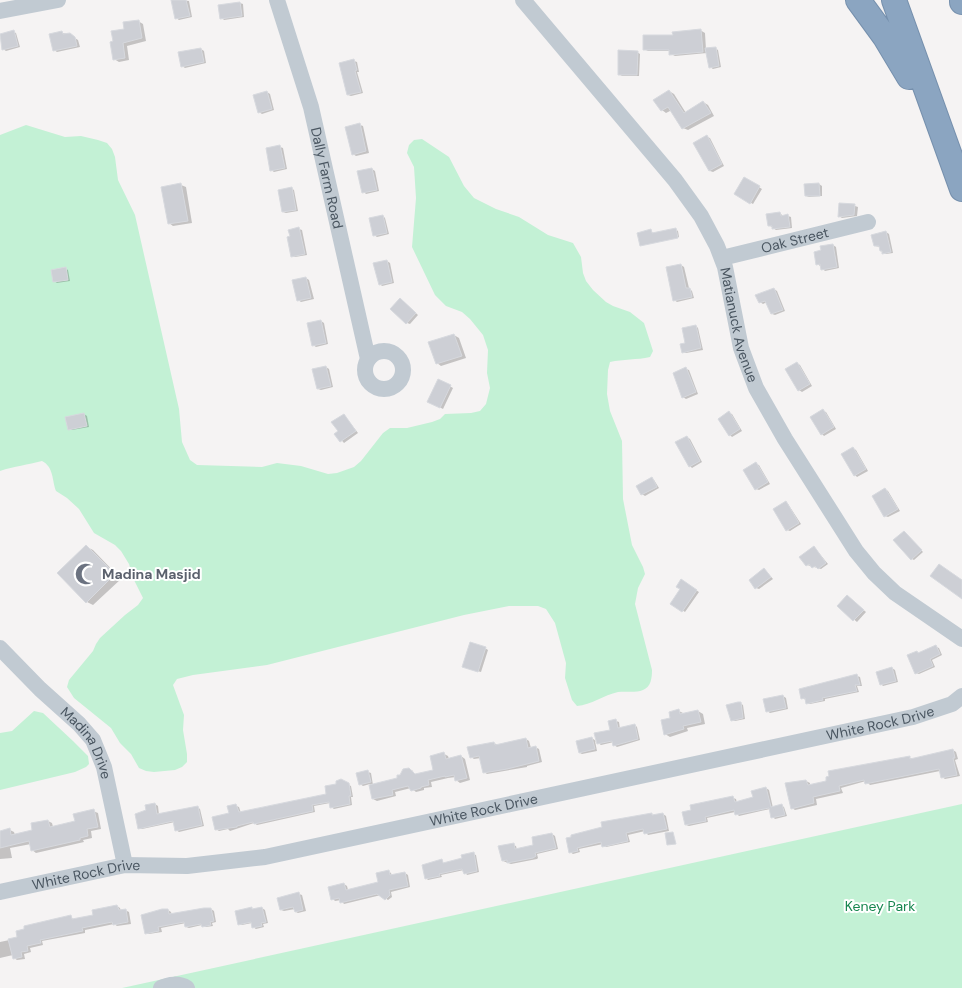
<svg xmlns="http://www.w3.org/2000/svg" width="962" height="988" font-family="'DM Sans',sans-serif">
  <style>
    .green { fill: #c3f1d5 }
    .shadow { fill: #0003 }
    .building { fill: #cdcfd5; stroke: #d7d9de }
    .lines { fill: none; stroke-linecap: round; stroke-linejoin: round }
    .highway-casing { stroke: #7690ad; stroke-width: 26 }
    .minor { stroke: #c1cad2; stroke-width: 16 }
    .highway { stroke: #8ba5c1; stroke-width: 24 }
    .labels { text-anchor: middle; stroke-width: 4; stroke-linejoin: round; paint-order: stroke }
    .street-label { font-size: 14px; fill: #4a5661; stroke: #fff }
    .worship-label { font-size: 14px; font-weight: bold; fill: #5b616d; stroke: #fff; text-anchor: start }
    .park-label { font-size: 14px; fill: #17864f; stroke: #fff }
  </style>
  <rect width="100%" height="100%" fill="#f5f3f3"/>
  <path class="green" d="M26 125 65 137 81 136 98 140 107 143 112 149 115 157 118 180 135 215 179 409 182 442 190 460 197 465 262 467 277 463 301 466 328 474 337 473 354 467 361 461 383 433 390 428H407L432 422 440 419 445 414 471 413 480 411 486 404 490 388 487 373 488 350 483 335 470 319 462 312 446 306 435 295 412 247 416 198 414 167 407 153 409 145 414 140 422 139 449 157 464 186 474 198 496 209 519 217 548 235 573 243 581 257 583 273 586 281 593 290 606 302 613 306 630 312 644 323 653 351 650 357C637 360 623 359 610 362L608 370 607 394 610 411 622 441 623 499 632 545 643 567 645 574 638 588 635 604 652 670C652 678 651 687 643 690 636 693 626 691 618 692 604 695 591 705 577 706L572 700 565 678 566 663 555 623 546 609 538 606H509L464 615 267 665 193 675 177 679 173 685 184 715 183 730 187 754V762L182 767 175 770 154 772 146 771 139 768 131 754 120 743 111 728 74 698 67 687 69 680 93 651 96 644 100 638 125 615 138 605 143 598 133 578 129 564 121 551 115 545 94 533 79 509 67 498 56 491C52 481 54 467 42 461 28 465 14 466 0 471V135Z
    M34 711 43 713 73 741 88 756 89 764 86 767 75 772 0 790V733L12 731Z
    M962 804V988H122Z"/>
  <path class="shadow" d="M180 0 189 1 192 17 179 20 176 18Z
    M240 3 243 4 244 17 224 20 222 18Z
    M138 21 143 24 146 41 127 46 129 60 119 62 114 59 126 30Z
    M700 30 705 33 706 50 715 48 718 50 721 67 713 69 710 67 707 53 675 56 671 54 670 51H648L644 49 674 37Z
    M13 32 16 33 20 47 6 51 3 49 0 35Z
    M62 33 69 34 78 40 80 47 57 52 54 50Z
    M201 49 204 51 206 63 185 68 182 66Z
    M637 52 640 54 639 76H622L619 74Z
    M354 61 357 62 359 72H357L363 93 351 96 348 95Z
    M669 91 674 94 686 113 703 102 708 105 714 116 688 130 683 128 672 110 666 113 662 110Z
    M267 92 270 94 274 110 262 114 259 112Z
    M360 125 363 126 369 153 356 156 353 154Z
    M707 137 710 138 724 166 713 172 710 171Z
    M280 147 283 148 287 169 274 172 271 170Z
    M372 169 375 171 379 191 366 194 364 192Z
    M744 178 762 189 753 204 735 194Z
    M819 184 822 186V196L809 197 806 196Z
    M181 185 186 187 192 223 173 226 169 223Z
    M291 188 294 190 298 211 286 213 283 212Z
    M855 206 858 207 857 216 842 218 839 216Z
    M780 213 783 216H788L791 217 792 228 776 230 769 225Z
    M383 216 385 218 389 234 377 237 374 235Z
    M299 229 302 230 307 255 295 257 292 256Z
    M675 229 678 231 679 237 641 245 651 231 654 234Z
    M886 232 889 234 893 253 886 254 881 251 880 247 875 246Z
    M833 245 836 247 839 268 825 271 818 264Z
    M387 261 390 263 394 283 382 286 380 284Z
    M681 265 684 267 689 288 692 291 694 298 677 302 674 300Z
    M65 268 68 270 70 281 57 283 54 281Z
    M306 278 309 280 314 299 301 302 298 300 294 281Z
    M774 289 777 291 785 311 775 315 772 314 767 302 763 304 760 302Z
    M403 301 418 315 410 324 407 323Z
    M321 321 324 323 328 344 316 347 313 345Z
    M696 326 698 328 703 350 686 353 683 352Z
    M454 335 459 338 466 358 441 366 437 363Z
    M797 363 800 365 812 386 802 392 799 390Z
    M326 367 329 369 333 387 321 390 318 389Z
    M686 369 689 370 698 394 686 399 683 397Z
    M439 380 453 388 443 409 428 401Z
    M823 411 826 412 836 429 824 436 822 434Z
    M729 413 732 414 742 431 732 437 730 435Z
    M84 414 87 416 89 427 72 430 69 429Z
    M344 415 358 433 344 443 336 434 340 432Z
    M687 437 690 439 702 462 692 468 690 466Z
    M853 448 856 450 868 471 857 477 855 475Z
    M756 464 759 465 770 484 759 490 756 489Z
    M652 479 654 480 659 488 645 496 642 494 638 486Z
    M885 489 888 491 900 511 888 517 885 516Z
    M786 503 788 504 801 524 790 531 787 530Z
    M904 532 923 552 914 560 912 559Z
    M87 547 93 550 121 579 93 605 87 602Z
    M814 547 828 564 821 569 807 565Z
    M765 570 773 579 759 589 756 588Z
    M681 581 699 592 685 612 672 603 681 589Z
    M850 598 866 612 857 622 838 606Z
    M936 647 939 648 942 655 932 660 935 667 919 674 916 673 917 652 920 654Z
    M485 648 488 650 481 672 466 668Z
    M892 668 895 670 898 682 883 686 881 684Z
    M857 676 860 677 862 686H857L859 692 825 699V701L810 704 807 703 806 700 802 698Z
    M783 696 786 698 788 709 770 713 767 711Z
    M740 703 743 705 745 719 735 721 732 720Z
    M679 711 685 714 698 711 703 714 705 724 687 728 688 731 670 737 665 734 672 719Z
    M616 721 619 722 620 729 635 725 637 727 640 740 617 747 614 745V742L601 745 595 741 597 751 582 754 580 753 592 738 597 742 611 731Z
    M526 739 529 741 531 748 535 747 539 749 542 762 527 766V767L487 774 484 772 481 758 474 759 471 757 494 743 498 745Z
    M953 750 956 752 958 759 955 760 960 776 945 779 942 777 940 771 870 785 866 781 841 788 843 793 816 799 817 805 795 810 792 808 806 781 810 783V786L910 758 913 759Z
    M444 754 448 756 449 759 461 756 465 759 470 780 460 783 456 780V777L448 778 431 782 432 787 424 788V790L416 792 411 788 395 792 396 796 377 801 373 799 370 784 363 786 360 784 368 772 371 773 373 785 399 779 410 769 413 771 414 776 435 771Z
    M341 781 351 786 353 797H351L352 805 334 809 331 807 330 803 314 806 315 812 257 825 254 823 230 831 228 829 219 831 216 829 230 814 236 806 239 807 241 813 328 795Z
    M766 788 769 790 773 808 782 806 784 807 787 816 775 819 773 817 770 809 739 816 735 812 707 818 708 822 689 826 686 825 733 798 736 799 737 803 754 798Z
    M155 804 158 806 159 815 197 807 200 809 204 826 179 832 176 830 175 822 142 829 139 828 148 811Z
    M93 811 98 813 101 829 91 831 92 838 83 840 84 842 36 853 32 850 31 844 10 848 12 858 0 859V837L10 830 14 832 15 835 33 831 48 821 52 823 53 827 76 822Z
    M651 814 655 816 663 814 666 816 669 831 648 835 645 831 628 835 630 842 606 847 603 844 579 849 580 852 573 854 570 852 567 839Z
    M552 834 555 836 558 849 537 854 538 858 537 859 511 864 503 861 513 845 516 846 517 850 535 846Z
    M473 854 476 855 479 872 467 875 464 870 441 875 442 877 428 880 426 878 442 861 444 864 464 859Z
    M388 871 391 873 392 876 405 873 408 875 410 887 391 892 392 897 388 900 381 895 344 904 341 900 335 901 333 899 344 884 347 886 348 890 379 883Z
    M299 894 302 895 306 911 298 913 296 912 295 909 284 911 281 910Z
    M117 906 120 908 121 911 125 910 129 912 131 924 117 926 114 924 85 930V933L42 941 43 945 30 948 31 952 24 954 25 959 17 960 14 958 13 955 0 958V942L19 938 71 917 74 920 95 916Z
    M262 908 265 910 268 923 263 924 264 927 256 929 253 927 252 923 242 925 239 924 252 909 254 910Z
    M211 909 214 911 216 922 212 923 213 926 206 927 202 925 189 928 186 927V923L161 928 162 932 149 934 146 933 168 910 171 912 172 915Z"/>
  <path class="building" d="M171 0H186L190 16 175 19Z
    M240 2 242 16 220 19 218 5Z
    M139 20 142 38 123 43 125 58 113 60 110 42 113 41 111 31 124 29 123 22Z
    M701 29 703 52 669 55V50H643V35H673L672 32Z
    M14 30 18 46 2 50 0 34Z
    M62 31 63 34 70 33 75 37 77 46 53 51 49 34Z
    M716 47 719 66 709 68 705 48Z
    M201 48 204 62 181 67 178 52Z
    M618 50 638 51 637 75H618Z
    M354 59 357 70 355 71 361 92 347 95 339 63Z
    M669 90 684 113 703 101 711 113 682 129 668 107 661 111 653 100Z
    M267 91 272 109 258 113 253 95Z
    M360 123 366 151 352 155 345 127Z
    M707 135 722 164 709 171 693 143Z
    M280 145 285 168 270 171 266 148Z
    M372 168 377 190 362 193 357 171Z
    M744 177 760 186 750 204 734 194Z
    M181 183 188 221 168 224 161 187Z
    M819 183 820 196H805L804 184Z
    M292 187 296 210 282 212 278 190Z
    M839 203 855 204 854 215 838 217Z
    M780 212 781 216 788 214 790 227 772 229V226H768L766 214Z
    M383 215 387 233 373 236 369 218Z
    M299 227 305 254 291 257 287 237 290 236 288 230Z
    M676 228 678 238 640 246 637 233 651 229 652 233Z
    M886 231 891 252 882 254V251H880L879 246H874L871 235Z
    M833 244 837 267 821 270 820 264 816 265 814 252 821 250 820 246Z
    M387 260 392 282 379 285 373 263Z
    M681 264 686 288H690L692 297 673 301 666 267Z
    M66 267 68 280 53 282 51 270Z
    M306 277 311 298 297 301 292 280Z
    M774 288 783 310 771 314 765 301 759 303 755 295Z
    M400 298 416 313 406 324 390 309Z
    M321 320 326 343 312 346 307 323Z
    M696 325 701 348 682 353 680 344 685 343 682 328Z
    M454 334 462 356 436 364 428 342Z
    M797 362 810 384 798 391 785 369Z
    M326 366 331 386 317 389 312 369Z
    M686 367 696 392 682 398 673 373Z
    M438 379 451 385 440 408 427 402Z
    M823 409 834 427 821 435 810 417Z
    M729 411 740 429 729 436 718 419Z
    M84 413 87 426 68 430 65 417Z
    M344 414 356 431 340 442 334 434 338 431 331 422Z
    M687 436 700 461 689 467 675 442Z
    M853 447 866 469 854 476 841 454Z
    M756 462 768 482 755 490 743 470Z
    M652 477 657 487 641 495 636 486Z
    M885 488 898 509 884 517 872 496Z
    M786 501 799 523 786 531 773 509Z
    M904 531 922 550 911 560 893 540Z
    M86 545 115 574 86 603 57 573Z
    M814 546 826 563 818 569 815 566 812 568 809 564 806 566 799 557Z
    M939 564 962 580V599L930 576Z
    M764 568 771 577 755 589 749 580Z
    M681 579 697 590 682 612 670 604 680 589 676 587Z
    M847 595 864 610 853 621 837 606Z
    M470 642 486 647 478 672 462 667Z
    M936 645 940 654 930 659 933 666 915 674 907 655 917 651 918 653Z
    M892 667 896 681 880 685 876 672Z
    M857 674 860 685H855L857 691 822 698 823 700 806 704 805 698 801 699 799 689Z
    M783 695 786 708 766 712 763 699Z
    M738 702H741L743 718 731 721 726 705Z
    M679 709 680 714 698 710 701 722 683 726 684 729 664 735 661 720 670 718 669 712Z
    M616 719 618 728 635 724 638 739 613 746 612 741 597 744 594 733 610 730 608 721Z
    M592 737 595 749 579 753 576 741Z
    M526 738 528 748 536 746 539 761 507 769 483 773 479 756 470 758 467 747 494 742 495 745Z
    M953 749 955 758H953L957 775 941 778 939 769 865 784 864 780 839 786 840 791 813 797 814 803 791 809 785 783 806 780 808 785 826 781V777L829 776 828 771 910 756V759Z
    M444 752 446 759 461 755 467 778 455 781 454 775 445 777V776L428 780 429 785 421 787V788L411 791 408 786 392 790 393 795 372 799 369 785 397 778V775H400L403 769 409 768 415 774 433 770 430 756Z
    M368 770 371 782 359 785 356 773Z
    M341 779 349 783 351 796H349L350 804 330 808 329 802 312 805 313 811 254 824 253 822 237 826V827L215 830 212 817 229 813 227 806 236 804 239 812 326 794 325 786 336 784V781Z
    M766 787 771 807 782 804 785 815 771 818 769 808 735 815 734 810 705 817 706 821 685 825 682 812 691 810 690 805 733 796 735 802 753 797 751 791Z
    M155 803 157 814 198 806 202 825 175 831 173 821 138 829 135 814 146 810 145 805Z
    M94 809 98 827 87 829 88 836 80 838V840L31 851 29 841 0 848V831L10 828 11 835 32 830 31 823 48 820 50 827 75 821 73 814Z
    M652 813V815L663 813 667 829 644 834 643 829 626 833 628 841 602 847 601 842 577 848 578 851 569 853 566 838 571 837V835L602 827 601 822Z
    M673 832 676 844 667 845 665 833Z
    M552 833 556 848 535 853 536 856 533 858 507 863V860L502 861 498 846 514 843 515 849 533 845 532 837Z
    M474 852 477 871 464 874 462 869 439 874 440 876 425 879 422 865 442 859 443 863 462 858 461 855Z
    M389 870 390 875 405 872 408 886 389 890 390 895 385 900 377 894 340 903 339 898 331 900 328 887 344 883 346 890 378 882 376 873Z
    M299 892 303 910 295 912 293 907 280 910 277 898Z
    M117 905 119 910 126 909 128 922 113 925 112 922 82 928 83 931 40 940 41 943 27 946 28 951 21 952 22 957 13 959 8 939 17 937 16 931 24 929V926L71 915 72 919 93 915 92 910Z
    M252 907V909L262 907 266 922 261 923 262 926 252 928 251 922 238 925 235 911Z
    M204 908H211L214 921 210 922 211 925 202 927 201 924 185 927 184 922 158 927 159 931 145 934 141 915 162 909H168L169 914Z"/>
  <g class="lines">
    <g class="highway-casing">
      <path id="highway" d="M858 0 885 37 909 77
        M894 0 962 189
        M962 0V2"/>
    </g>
    <g class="minor">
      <path id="s1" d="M277 0 311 107 368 359"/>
      <path id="s2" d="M523 0 675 180 701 216 717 246 725 267 741 348 756 388 785 439 856 551 874 573 895 593 962 639"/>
      <path d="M0 11 58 0"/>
      <path id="s3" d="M722 258 868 222"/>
      <circle cx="384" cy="370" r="19"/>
      <path id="s4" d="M0 648 40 689 79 724 93 740 104 767 125 865"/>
      <path id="s5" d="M0 892 125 865 187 866 265 857 913 717 952 704 962 696"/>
      <path d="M161 988C169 984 179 983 187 988"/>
    </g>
    <use href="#highway" class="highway"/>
  </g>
  <defs>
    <g id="mosque-bare" transform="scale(1.725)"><path d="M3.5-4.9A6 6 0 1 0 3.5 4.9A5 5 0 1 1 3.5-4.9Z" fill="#6b7280" stroke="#fff" stroke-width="2.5" paint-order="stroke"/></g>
  </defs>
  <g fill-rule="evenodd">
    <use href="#mosque-bare" x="86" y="574"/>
  </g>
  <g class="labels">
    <g class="street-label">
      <text dy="5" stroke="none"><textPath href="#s1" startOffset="185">Dally Farm Road</textPath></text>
      <text dy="5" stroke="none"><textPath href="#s3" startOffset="75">Oak Street</textPath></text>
      <text dy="5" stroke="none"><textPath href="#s2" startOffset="396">Matianuck Avenue</textPath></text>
      <text dy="5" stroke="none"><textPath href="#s5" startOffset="898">White Rock Drive</textPath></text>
      <text dy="5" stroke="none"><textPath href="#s4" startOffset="130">Madina Drive</textPath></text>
      <text dy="5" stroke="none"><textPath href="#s5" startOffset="492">White Rock Drive</textPath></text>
      <text dy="5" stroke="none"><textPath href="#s5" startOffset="88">White Rock Drive</textPath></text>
    </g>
    <g class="worship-label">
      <text x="102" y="579">Madina Masjid</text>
    </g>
    <g class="park-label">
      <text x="880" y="911">Keney Park</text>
    </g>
  </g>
</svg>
